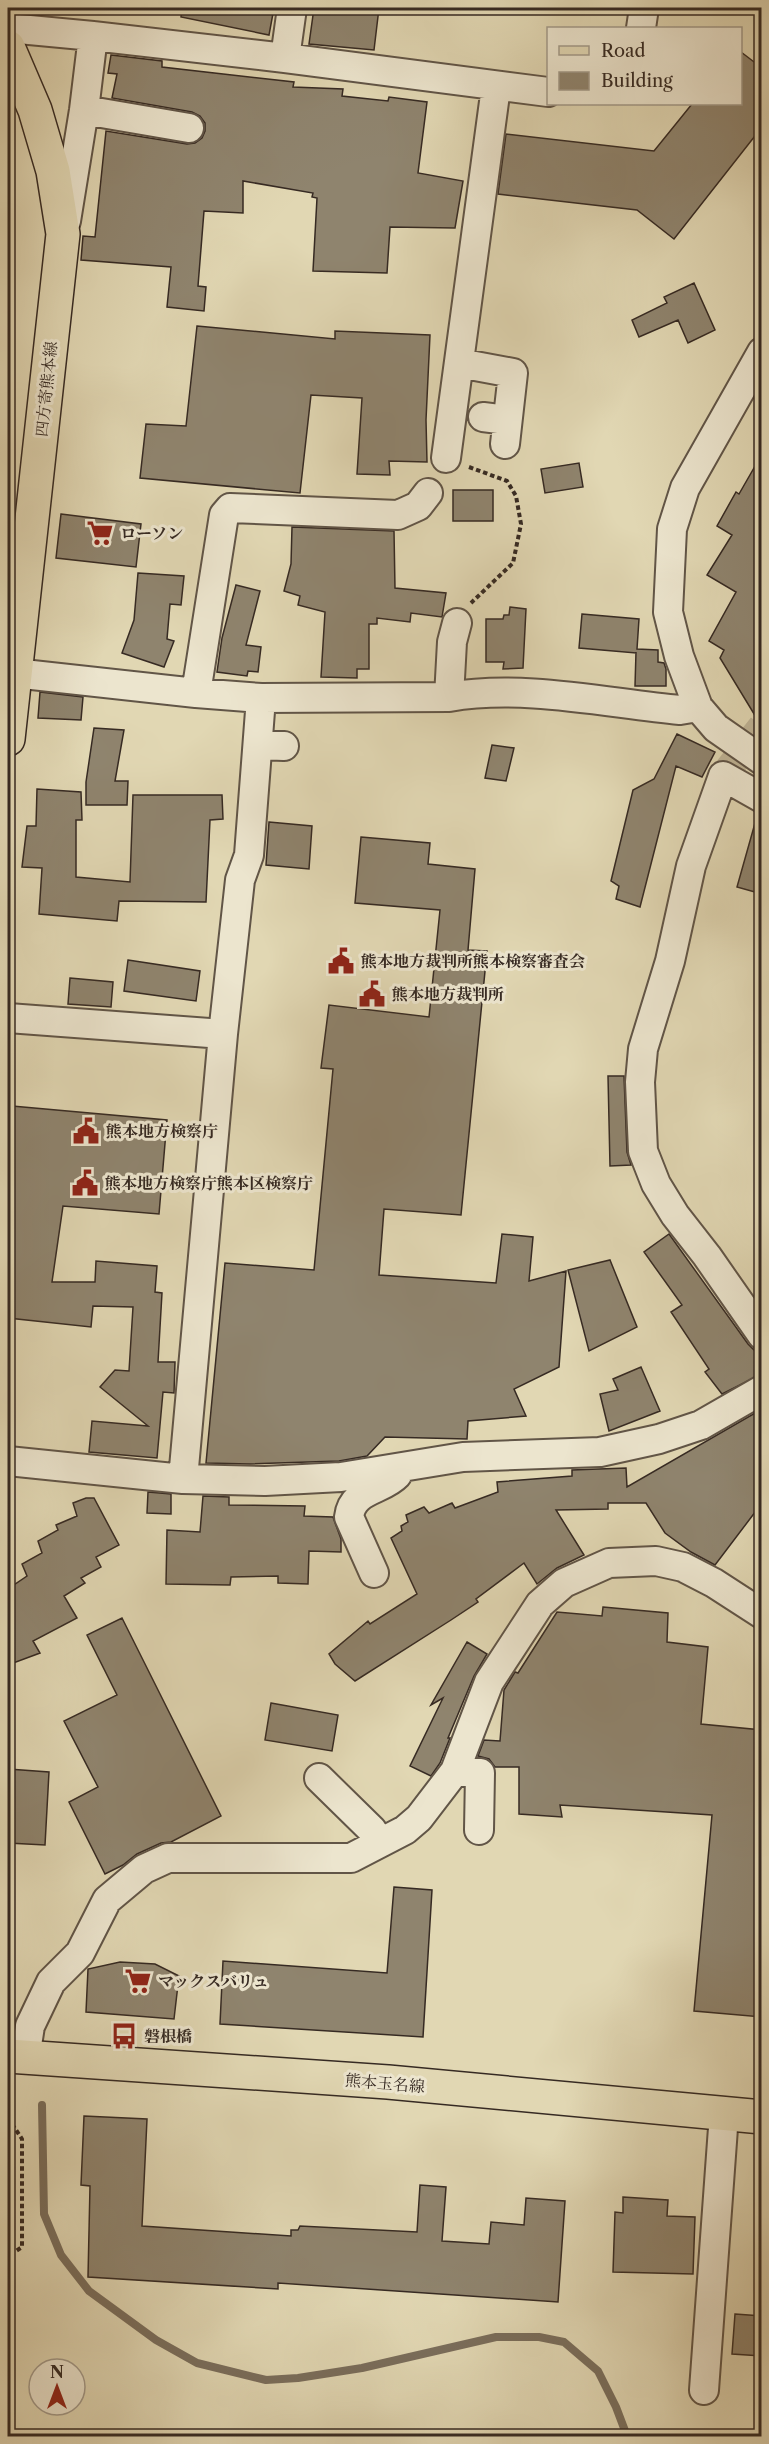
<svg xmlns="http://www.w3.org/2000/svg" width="769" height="2444" font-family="'Libre Caslon Text','Noto Serif JP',serif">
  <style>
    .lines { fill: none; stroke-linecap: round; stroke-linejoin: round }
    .stream { stroke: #7a6e5c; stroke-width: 8 }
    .building { fill: #8f846e; stroke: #362a23; stroke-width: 1.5 }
    .minor-tunnel { stroke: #bfb496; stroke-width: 28; stroke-dasharray: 28 14; stroke-linecap: butt }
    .minor-casing { stroke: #615547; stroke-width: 32 }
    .major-casing { stroke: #362a23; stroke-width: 36 }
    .path { stroke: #362a23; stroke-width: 4; stroke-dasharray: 4.5 3; stroke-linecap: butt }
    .minor { stroke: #ece5ce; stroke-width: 28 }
    .major { stroke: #e1d7b3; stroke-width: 33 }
    .labels { text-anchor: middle; stroke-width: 6; stroke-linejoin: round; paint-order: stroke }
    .street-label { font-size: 16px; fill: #362a23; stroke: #ece5ce }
    .poi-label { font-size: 16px; font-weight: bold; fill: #362a23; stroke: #ece5ce; text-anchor: start }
  </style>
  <rect width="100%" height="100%" fill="#e1d7b3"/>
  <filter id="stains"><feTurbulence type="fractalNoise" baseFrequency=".00333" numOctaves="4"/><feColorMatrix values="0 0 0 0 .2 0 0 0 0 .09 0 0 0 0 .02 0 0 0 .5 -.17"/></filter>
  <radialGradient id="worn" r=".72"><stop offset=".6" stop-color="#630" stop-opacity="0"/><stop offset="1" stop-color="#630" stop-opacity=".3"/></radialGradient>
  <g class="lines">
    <path class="stream" d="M42 2105 44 2214 61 2255 89 2291 156 2340 197 2363 266 2380 298 2378 362 2368 496 2337H539L564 2342 598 2371 616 2407 627 2436"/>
  </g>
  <path class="building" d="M182 8H274L269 35 181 17Z
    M314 8H379L374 50 309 44Z
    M741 52 762 68V127L674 239 637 210 498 194 506 134 654 151 692 104H741Z
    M111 55 162 61V67L294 82 293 87 343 89 342 96 388 101 389 97 427 102 418 173 463 181 455 228 390 227 387 273 313 271 317 198 312 197 313 193 243 181V213L204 211 198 286 206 287 204 311 167 307 171 267 81 260 83 236 95 237 106 131 187 144 195 143 202 138 205 131V123L200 116 192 112 112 98 117 74 108 73Z
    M694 283 715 330 688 343 678 320 639 337 632 320 667 303 664 297Z
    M197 326 335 339V331L430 335 426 420 427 462 389 461 390 475 357 474 362 398 311 395 300 493 140 478 146 424 186 426Z
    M762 454V727L720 658 724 650 709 641 736 592 707 575 732 535 717 526 736 492 739 494Z
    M579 463 583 487 545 493 541 469Z
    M453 490H493V521H453Z
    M61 514 141 524 136 567 56 558Z
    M292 527 394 531 395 588 446 593 442 617 411 613 410 622 377 618V624H369V669H357V678L321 677 325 612 298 605 300 596 284 591 291 564Z
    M138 573 184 576 181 605 170 604 167 639 174 641 164 667 122 653 134 620Z
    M236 585 260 591 246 645 261 647 258 672 248 671 247 676 217 672 222 638Z
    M510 607 526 609 523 668 503 669 504 662H486V619H503L504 615H509Z
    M582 614 639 619 637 649 658 650V662L664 663 666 669V686H635L636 652V653L579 648Z
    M40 692 83 697 81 720 38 718Z
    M94 728 124 730 115 781H128L127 805H86V782Z
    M677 734 715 752 702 777 676 766 640 907 616 899 619 886 611 881 633 790 654 779Z
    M492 745 514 748 506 781 485 778Z
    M37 789 81 792 82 820H76V877L130 882 133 795H222L223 819 210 820 206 902 119 901 117 921 39 914 42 868 22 867 27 826H36Z
    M269 822 312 826 309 869 266 865Z
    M755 823 762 824V894L737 887Z
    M361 837 430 843 428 864 475 869 468 950 487 951 461 1215 384 1209 379 1275 496 1283 502 1234 533 1237 529 1281 566 1271 559 1367 514 1389 526 1416 468 1421 467 1439 385 1437 367 1456 339 1461 250 1464 206 1463 225 1263 314 1270 333 1069 321 1068 329 1005 429 1017 440 910 355 903Z
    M128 960 200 971 196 1001 124 991Z
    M70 978 113 982 111 1007 68 1004Z
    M608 1076H624L627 1152 631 1165 610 1166Z
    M12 1106 167 1120 159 1214 63 1206 52 1282H95L96 1261 157 1266 155 1292 162 1293 158 1362H175L174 1393 163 1392 157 1458 89 1452 92 1421 148 1426 100 1387 115 1370 129 1371 133 1307 93 1306 91 1327 8 1318V1159Z
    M669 1234 748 1344 754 1350 762 1351V1374L722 1394 705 1372 709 1369 671 1312 682 1305 644 1252Z
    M610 1260 637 1327 589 1351 568 1270Z
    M641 1367 660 1411 609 1431 600 1394 618 1390 613 1379Z
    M762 1409V1503L715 1565 691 1552 665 1533 646 1503H608V1509L556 1510 584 1555 557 1568 537 1584 524 1563 476 1599 478 1602 451 1620 355 1681 335 1664 329 1654 368 1621 370 1624 417 1594 391 1538 402 1531 401 1526 408 1522 406 1515 424 1507 429 1513 452 1503 455 1508 498 1492 497 1482 572 1476V1470L626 1468 627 1487Z
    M148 1492 171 1494V1514L147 1513Z
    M203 1496 229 1497V1505L305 1506 304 1516 333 1517 341 1539V1552L309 1551 308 1584 278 1583V1576L231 1577 230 1585 166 1584 167 1530 200 1532Z
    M86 1498H94L119 1545 96 1557 101 1567 81 1578 85 1583 64 1596 77 1618 33 1641 40 1653 8 1665V1589L27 1576 22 1564 42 1553 38 1541 58 1530 56 1525 77 1516 73 1503Z
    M603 1607 668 1613 667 1642 708 1647 701 1724 762 1730V2017L694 2011 712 1815 560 1805 562 1817 519 1814V1767H495L489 1759 478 1756 484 1740 500 1741 504 1690 515 1672 518 1673 557 1612 602 1616Z
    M122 1618 221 1816 171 1842 161 1843 137 1854 123 1865 105 1874 69 1802 98 1787 64 1721 117 1695 87 1635Z
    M467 1642 487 1654 474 1676 448 1738H450L440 1763 431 1776 410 1766 443 1698 431 1705Z
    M271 1703 338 1715 332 1751 265 1740Z
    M8 1769 49 1772 45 1845 8 1843Z
    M394 1887 432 1890 423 2037 220 2024 223 1961 387 1973Z
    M120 1962 155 1964 179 1976 174 2019 86 2012 88 1969Z
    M84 2116 147 2119 142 2226 291 2236V2230H298L300 2226 417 2232 420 2185 446 2187 442 2241 489 2244 491 2222 524 2225 526 2198 565 2201 558 2302 278 2283V2289L88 2277 90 2186 81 2185Z
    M623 2197 668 2200 667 2216 695 2217 693 2274 613 2272 615 2212 623 2213Z
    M735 2314 762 2316V2356L732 2354Z"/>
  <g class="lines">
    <path class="minor-tunnel" d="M723 776 762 726"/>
    <g class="minor-casing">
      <path id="minor" d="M8 28 93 36 285 58 548 92
        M641 28 644 8
        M285 58 292 8
        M84 110 189 128
        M66 221 84 110 93 36
        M762 352 685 488 672 529 668 612 679 656 698 707 716 728 762 760
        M459 363 513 373 505 444
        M483 417 507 420
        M446 458 496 87
        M14 673 196 693 261 698 449 697C523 684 606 703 680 710L698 707
        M196 693 224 515 230 508 398 515 418 506 428 493
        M449 697 452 642 457 623
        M258 745 284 746
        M762 798 723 776 691 866 670 961 643 1049 640 1082 643 1151 656 1184 675 1215 707 1256 762 1335
        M8 1018 223 1034
        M8 1461 183 1479 265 1481 341 1477 463 1457 600 1452 659 1439 701 1425 762 1390
        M183 1479 223 1034 240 880 249 855 261 698
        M374 1573 349 1517C352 1489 382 1491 397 1475
        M455 1771 480 1773 479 1830
        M319 1778 372 1830 380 1843
        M25 2058 30 2026 51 1982 80 1953 107 1900 144 1869 168 1858H351L405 1830 419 1818 455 1771 489 1682 540 1604 564 1583 609 1563 656 1561 683 1567 714 1583 762 1614
        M704 2390 724 2114"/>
    </g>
    <g class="major-casing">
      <path id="major" d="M8 47 35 110 53 171 63 234 8 739
        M8 2056 388 2082 762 2117"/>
    </g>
    <path class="path" d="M469 467 507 481 516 496 521 524 513 563 471 603
      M8 2118 22 2139V2247L16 2251 9 2247 8 2230"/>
    <use href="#minor" class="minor"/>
    <use href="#major" class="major"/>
  </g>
  <defs>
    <g id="supermarket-bare" transform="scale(2.07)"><path d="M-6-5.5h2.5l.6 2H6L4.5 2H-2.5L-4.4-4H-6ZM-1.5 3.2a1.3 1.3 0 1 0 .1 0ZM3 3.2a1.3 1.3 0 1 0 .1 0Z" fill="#8f2418" stroke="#ece5ce" stroke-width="2.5" paint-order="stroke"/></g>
    <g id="civic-bare" transform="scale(2.07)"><path d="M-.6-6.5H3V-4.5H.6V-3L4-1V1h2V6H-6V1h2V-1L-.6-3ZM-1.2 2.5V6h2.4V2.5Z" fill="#8f2418" stroke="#ece5ce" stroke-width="2.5" paint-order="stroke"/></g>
    <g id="bus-bare" transform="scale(2.07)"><path d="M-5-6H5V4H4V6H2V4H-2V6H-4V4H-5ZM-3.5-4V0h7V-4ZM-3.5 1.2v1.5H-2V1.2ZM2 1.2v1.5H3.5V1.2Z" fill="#8f2418" stroke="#ece5ce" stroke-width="2.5" paint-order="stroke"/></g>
  </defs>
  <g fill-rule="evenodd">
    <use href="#supermarket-bare" x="100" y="533"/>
    <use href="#civic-bare" x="341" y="961"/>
    <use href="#civic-bare" x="372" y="994"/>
    <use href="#civic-bare" x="86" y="1131"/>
    <use href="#civic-bare" x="85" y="1183"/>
    <use href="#supermarket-bare" x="138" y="1981"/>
    <use href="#bus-bare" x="124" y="2036"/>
  </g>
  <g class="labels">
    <g class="street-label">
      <text transform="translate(46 389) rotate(-84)" y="6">四方寄熊本線</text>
      <text transform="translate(385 2083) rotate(5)" y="6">熊本玉名線</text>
    </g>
    <g class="poi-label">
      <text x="120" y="539">ローソン</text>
      <text x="361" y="967">熊本地方裁判所熊本検察審査会</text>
      <text x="392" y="1000">熊本地方裁判所</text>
      <text x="106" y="1137">熊本地方検察庁</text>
      <text x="105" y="1189">熊本地方検察庁熊本区検察庁</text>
      <text x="158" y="1987">マックスバリュ</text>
      <text x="144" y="2042">磐根橋</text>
    </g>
  </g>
  <rect width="769" height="2444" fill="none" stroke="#e1d7b3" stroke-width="30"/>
  <rect x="9" y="9" width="751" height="2426" fill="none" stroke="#362a23" stroke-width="3"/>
  <rect x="15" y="15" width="739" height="2414" fill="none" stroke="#362a23" stroke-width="1.5"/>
  <rect x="547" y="27" width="195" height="78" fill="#ece5ce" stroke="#a39a8a" stroke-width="1.5"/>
  <rect x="559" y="46" width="30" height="9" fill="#e1d7b3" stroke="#a39a8a" stroke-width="1.5"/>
  <text x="601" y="57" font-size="18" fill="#362a23">Road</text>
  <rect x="559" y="72" width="30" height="18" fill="#8f846e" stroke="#a39a8a" stroke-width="1.5"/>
  <text x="601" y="87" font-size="18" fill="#362a23">Building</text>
  <g transform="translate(57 2387)"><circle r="28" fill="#ece5ce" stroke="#a39a8a" stroke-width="1.5"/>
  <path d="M0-4.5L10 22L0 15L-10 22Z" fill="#8f2418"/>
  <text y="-9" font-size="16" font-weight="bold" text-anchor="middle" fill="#362a23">N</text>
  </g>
  <rect width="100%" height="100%" filter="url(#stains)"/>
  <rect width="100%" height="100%" fill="url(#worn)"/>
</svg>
